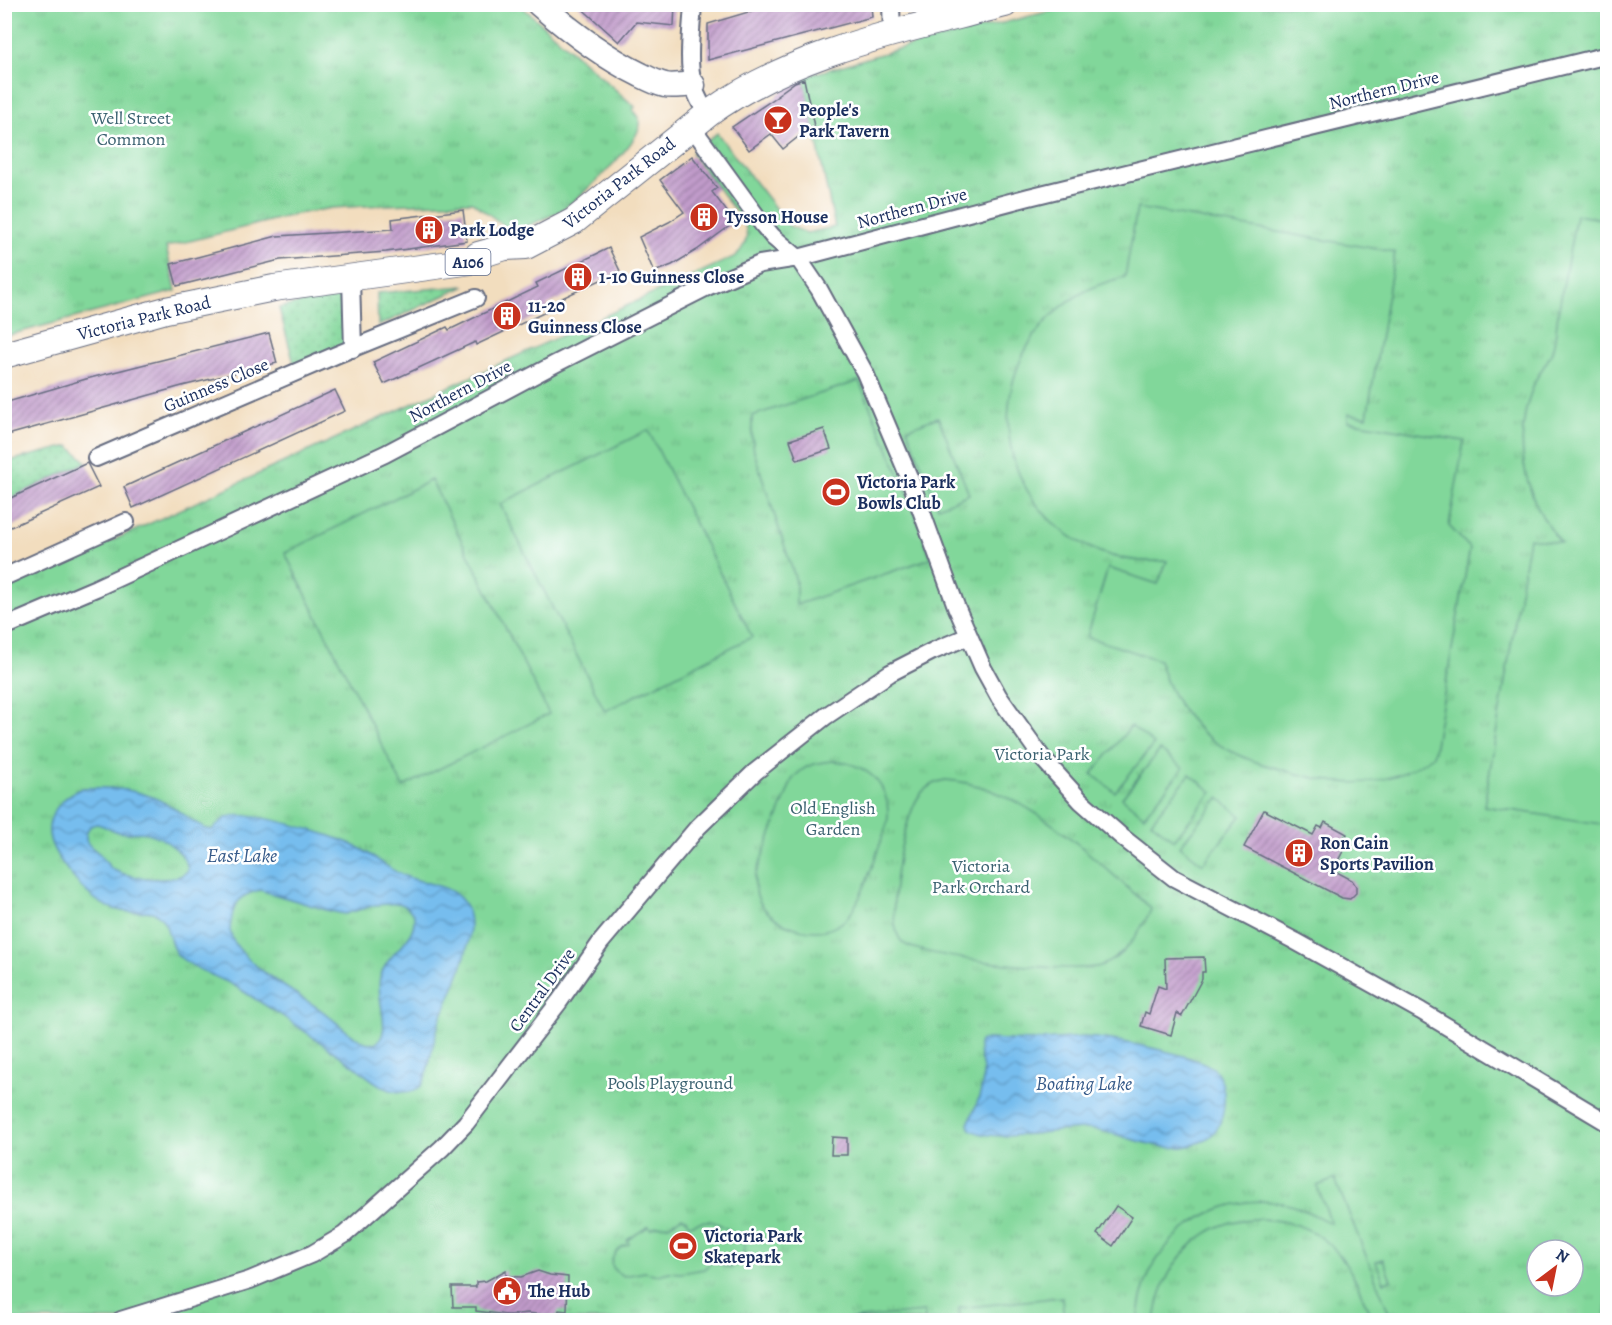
<svg xmlns="http://www.w3.org/2000/svg" width="1612" height="1325" font-family="Alegreya,serif">
  <style>
    .grass { fill: url(#grass-dots); stroke: #4e837c; stroke-width: 1.5 }
    .park { fill: url(#park-tufts); stroke: #4e837c; stroke-width: 1.5; fill-rule: evenodd }
    .garden { fill: #81d79a; stroke: #4e837c; stroke-width: 1.5 }
    .water { fill: url(#water-waves); stroke: #4876a6; stroke-width: 1.5; fill-rule: evenodd }
    .building { fill: url(#building-hatch) }
    .lines { fill: none; stroke-linecap: round; stroke-linejoin: round }
    .street-casing { stroke: #666c80; stroke-width: 20 }
    .secondary-casing { stroke: #666c80; stroke-width: 27 }
    .primary-casing { stroke: #666c80; stroke-width: 28 }
    .street { stroke: #fff; stroke-width: 16 }
    .secondary { stroke: #fff; stroke-width: 24 }
    .primary { stroke: #fff; stroke-width: 26 }
    .labels { text-anchor: middle; stroke-width: 5; stroke-linejoin: round; paint-order: stroke }
    .shield { fill: #fff; stroke: #5f6d8e; stroke-width: 1.5 }
    .shield-label { font-size: 16px; font-weight: bold; fill: #1b2f5e }
    .street-label { font-size: 18px; fill: #1b2f5e; stroke: #fff }
    .poi-label { font-size: 18px; font-weight: bold; fill: #1b2f5e; stroke: #fff; text-anchor: start }
    .park-label { font-size: 18px; fill: #3a6170; stroke: #fff }
    .water-label { font-size: 20px; font-style: italic; fill: #365a89; stroke: #fff }
  </style>
  <defs>
    <pattern id="grass-dots" width="8" height="8" patternUnits="userSpaceOnUse" patternTransform="scale(1.5)"><rect width="8" height="8" fill="#81d79a"/><path d="M2 2h.1M6 6h.1" fill="none" stroke="#6fb987" stroke-width="1.8" stroke-linecap="round"/></pattern>
    <pattern id="park-tufts" width="24" height="20" patternUnits="userSpaceOnUse" patternTransform="scale(1.5)"><rect width="24" height="20" fill="#81d79a"/><path d="M3 7l-1-3M5 7V3M7 7l1-3M15 17l-1-3M17 17v-4M19 17l1-3" fill="none" stroke="#6fb987"/></pattern>
    <pattern id="water-waves" width="16" height="10" patternUnits="userSpaceOnUse" patternTransform="scale(1.5)"><rect width="16" height="10" fill="#76bdee"/><path d="M0 5q4-4 8 0t8 0" fill="none" stroke="#609ac4"/></pattern>
    <pattern id="building-hatch" width="6" height="6" patternUnits="userSpaceOnUse" patternTransform="scale(1.5)"><rect width="6" height="6" fill="#c19bca"/><path d="M-1 1l2-2M0 6l6-6M5 7l2-2" fill="none" stroke="#9c7fa7"/></pattern>
  </defs>
  <rect width="100%" height="100%" fill="#fff"/>
  <filter id="ink" filterUnits="userSpaceOnUse"><feTurbulence type="fractalNoise" baseFrequency=".0167" numOctaves="2"/><feDisplacementMap in="SourceGraphic" scale="12" xChannelSelector="R" yChannelSelector="G"/><feConvolveMatrix kernelMatrix="1 2 1 2 8 2 1 2 1" color-interpolation-filters="sRGB"/></filter>
  <filter id="wash" filterUnits="userSpaceOnUse"><feTurbulence type="fractalNoise" baseFrequency=".008" numOctaves="4" result="noise"/><feDisplacementMap in="SourceGraphic" scale="24" xChannelSelector="R" yChannelSelector="G"/><feGaussianBlur stdDeviation="1.35" result="paint"/><feColorMatrix in="noise" values="0 0 0 0 0 0 0 0 0 0 0 0 0 0 0 0 0 1.4 0 .05"/><feComposite in="paint" operator="in"/></filter>
  <g filter="url(#wash)">
    <rect width="100%" height="100%" fill="#f2ddbe"/>
    <path class="grass" d="M465 286 378 326 377 293Z
      M345 297 346 345 295 367 279 308 309 301Z
      M69 446 87 462 5 501V462Z"/>
    <path class="park" d="M5 4 520 5 635 107 633 110C635 113 639 118 640 122 642 142 577 201 560 211 545 219 529 225 513 232L472 202 383 205 332 208 297 214 166 247 176 291 5 336Z
      M1075 5H1607V1320H5L4 590 736 256C745 246 750 236 744 223L692 153 717 133 789 226 807 233 835 227 803 77 898 49ZM1537 1250H1573V1286H1537Z"/>
    <path class="garden" d="M1137 208 1395 252 1367 417 1348 414V421L1464 441 1449 526 1470 548 1433 756C1379 794 1335 785 1276 768 1250 761 1223 751 1202 732 1181 713 1167 688 1159 660L1087 637 1108 568 1158 584 1167 561C1145 562 1122 561 1100 552 965 497 984 308 1125 277Z
      M1576 215 1607 220V825L1484 806 1529 538 1561 543C1522 497 1511 437 1535 382 1539 372 1547 363 1551 354 1556 342 1556 326 1558 314 1564 281 1570 248 1576 215Z
      M859 381 913 507 931 558 796 605V581L754 452 752 436V416Z
      M938 417 969 494 938 507 907 429Z
      M648 430 752 637 605 711 500 504Z
      M431 480 549 714 403 787 285 553Z
      M1131 726 1154 744 1115 792 1092 774Z
      M1160 750 1183 768 1144 816 1122 798Z
      M835 761C870 765 893 787 887 824 879 846 861 906 845 920 822 941 781 929 763 907 756 898 754 887 755 876L792 780C803 765 817 762 835 761Z
      M1190 774 1212 792 1174 840 1151 822Z
      M945 780C1025 785 1092 858 1150 907L1151 910C1139 933 1125 957 1100 966 1076 974 917 958 902 942 882 920 903 819 919 796 926 786 934 782 945 780Z
      M1219 798 1241 816 1203 864 1180 846Z
      M1335 1179 1392 1320H1372C1361 1292 1351 1263 1327 1242 1312 1229 1292 1222 1272 1220 1207 1212 1163 1259 1155 1320H1138C1141 1250 1204 1194 1275 1202 1296 1204 1313 1215 1331 1223L1317 1186Z
      M682 1217 686 1219 689 1225C695 1224 703 1220 709 1221 719 1222 742 1237 745 1246L742 1257 731 1268 713 1261 704 1269 681 1273 669 1272 658 1275 645 1272 624 1276 615 1271 611 1263C614 1253 618 1247 629 1244L627 1240 649 1226 650 1229 657 1226 669 1225Z
      M1383 1259 1391 1280 1384 1282 1376 1261Z
      M1062 1297 1064 1320H961L959 1308Z
      M924 1312 925 1320H839Z"/>
    <path class="water" d="M82 788C113 787 143 789 170 806 182 813 193 822 206 829L212 830C218 826 221 820 228 817 247 809 335 835 355 846 372 854 385 867 402 875 424 885 457 883 467 909 479 937 451 993 440 1020 434 1034 428 1080 420 1087 410 1094 396 1093 386 1088 373 1083 364 1073 353 1065 328 1048 303 1030 278 1013 263 1004 249 995 235 986 218 977 196 970 181 958 167 948 172 925 157 914 150 909 141 912 133 912 120 912 105 907 95 899 80 888 54 856 50 839 44 816 63 796 82 788ZM97 824C105 826 111 830 119 832 129 834 138 831 148 833 163 837 187 853 188 870 178 885 131 878 116 871 109 869 107 863 103 858 97 848 82 847 87 832 89 826 91 825 97 824ZM260 890 330 911 345 914 375 905 399 903 408 908 414 915C417 942 387 951 380 978 375 998 394 1033 375 1044 354 1043 338 1022 321 1010 298 994 234 961 230 930 230 924 232 917 233 912 237 898 247 893 260 890Z
      M1084 1037C1108 1038 1200 1055 1215 1070 1223 1079 1225 1093 1224 1104 1223 1118 1218 1132 1206 1139 1169 1162 1125 1131 1087 1129 1058 1128 992 1145 970 1129L968 1124C975 1108 983 1093 983 1074 984 1063 976 1051 980 1041L988 1039 1028 1041Z"/>
    <g id="blocks">
      <path class="building" d="M577 4H675L674 26 636 22 619 42Z
        M775 4H871L872 17 708 60V24Z
        M804 79 815 131 802 134 783 149 771 134 749 150 732 127 778 96 777 95 795 82Z
        M692 156 717 188 712 192 735 222 697 250 672 265 654 272 639 237 669 222 684 212 660 180Z
        M463 210 467 241 386 252 280 260 177 286 171 264 277 236 393 229 392 219Z
        M609 248 620 271 547 305 550 310 476 345 475 342 384 384 373 362 447 327 449 330 538 287 536 283Z
        M269 333 277 363 182 386 4 436V403L86 379Z
        M335 390 345 411 133 508 124 487Z
        M824 429 831 449 797 460 790 440Z
        M87 463 99 487 4 530V501Z
        M1264 810 1313 835 1318 826 1322 828 1325 822 1347 834 1344 840 1348 842 1333 870 1352 880 1356 886V893L1350 899 1342 898 1244 847Z
        M1204 957 1205 972H1202V979L1182 1016 1177 1013 1171 1035 1141 1026 1145 1012 1149 1014 1158 986 1166 989 1165 958Z
        M832 1137 847 1138V1155H831Z
        M1116 1206 1132 1217 1113 1246 1097 1234Z
        M506 1270V1276L521 1277 538 1271 550 1275 568 1277 567 1311 559 1310 557 1317 528 1313 507 1315 476 1311V1307H453L452 1287H476V1282L486 1281Z"/>
    </g>
  </g>
  <g filter="url(#ink)">
    <use href="#blocks" fill-opacity="0" stroke="#666c80" stroke-width="1.5"/>
    <g class="lines">
      <g class="street-casing">
        <path id="street" d="M693 4C691 42 682 82 708 114
          M891 4 892 34
          M692 127 763 225 773 237 798 258 819 289 865 373 909 477 956 606 983 668 999 697 1043 759 1081 801 1122 837 1174 878 1295 941 1421 1011 1608 1123
          M351 279 353 349
          M96 458 336 355 476 298
          M4 577 126 522
          M4 627 96 588 385 454 555 364 707 287 760 264 798 258 1029 197 1608 55
          M121 1320 250 1280 312 1254 344 1235 442 1148 466 1123 559 1002 601 942 698 827 755 772 826 716 890 673 933 651 969 636"/>
      </g>
      <g class="secondary-casing">
        <path id="secondary" d="M539 4C570 31 602 56 639 74 647 78 656 83 665 85 673 87 684 84 693 85"/>
      </g>
      <g class="primary-casing">
        <path id="primary" d="M4 355 166 310 274 288 472 261 478 255 489 252 505 247 526 246 574 221 708 114C794 51 903 31 1005 4"/>
      </g>
      <use href="#street" class="street"/>
      <use href="#secondary" class="secondary"/>
      <use href="#primary" class="primary"/>
    </g>
  </g>
  <defs>
    <g id="bar-disc" transform="scale(1.5)"><circle r="9.5" fill="#c8321e" stroke="#fff"/><path d="M-6-5H6L.8 .8V4.5H3.5V6h-7V4.5H-.8V.8Z" fill="#fff"/></g>
    <g id="building-disc" transform="scale(1.5)"><circle r="9.5" fill="#c8321e" stroke="#fff"/><path d="M-4-6H4V6H1V3H-1V6H-4ZM-2.5-4.3h1.7v1.8h-1.7ZM.8-4.3h1.7v1.8H.8ZM-2.5-1h1.7V.8h-1.7ZM.8-1h1.7V.8H.8Z" fill="#fff"/></g>
    <g id="stadium-disc" transform="scale(1.5)"><circle r="9.5" fill="#c8321e" stroke="#fff"/><path d="M0-5a6.5 5 0 1 0 0 10a6.5 5 0 1 0 0-10ZM-3.5-1.8h7v3.6h-7Z" fill="#fff"/></g>
    <g id="civic-disc" transform="scale(1.5)"><circle r="9.5" fill="#c8321e" stroke="#fff"/><path d="M-.6-6.5H3V-4.5H.6V-3L4-1V1h2V6H-6V1h2V-1L-.6-3ZM-1.2 2.5V6h2.4V2.5Z" fill="#fff"/></g>
  </defs>
  <g fill-rule="evenodd">
    <use href="#bar-disc" x="778" y="120"/>
    <use href="#building-disc" x="704" y="217"/>
    <use href="#building-disc" x="429" y="230"/>
    <use href="#building-disc" x="578" y="277"/>
    <use href="#building-disc" x="507" y="316"/>
    <use href="#stadium-disc" x="836" y="492"/>
    <use href="#building-disc" x="1299" y="853"/>
    <use href="#stadium-disc" x="683" y="1246"/>
    <use href="#civic-disc" x="507" y="1291"/>
  </g>
  <g class="labels">
    <rect class="shield" x="445.5" y="249" width="45" height="26" rx="4.5"/>
    <g class="shield-label">
      <text x="468" y="268">A106</text>
    </g>
    <g class="street-label">
      <text transform="translate(1384 90) rotate(-14)" y="6">Northern Drive</text>
      <text transform="translate(619 183) rotate(-38)" y="6">Victoria Park Road</text>
      <text transform="translate(912 208) rotate(-15)" y="6">Northern Drive</text>
      <text transform="translate(144 318) rotate(-14)" y="6">Victoria Park Road</text>
      <text transform="translate(216 385) rotate(-23)" y="6">Guinness Close</text>
      <text transform="translate(460 391) rotate(-28)" y="6">Northern Drive</text>
      <text transform="translate(542 990) rotate(-54)" y="6">Central Drive</text>
    </g>
    <g class="poi-label">
      <text x="799" y="116">People's<tspan x="799" dy="21">Park Tavern</tspan></text>
      <text x="725" y="223">Tysson House</text>
      <text x="450" y="236">Park Lodge</text>
      <text x="599" y="283">1-10 Guinness Close</text>
      <text x="528" y="312">11-20<tspan x="528" dy="21">Guinness Close</tspan></text>
      <text x="857" y="488">Victoria Park<tspan x="857" dy="21">Bowls Club</tspan></text>
      <text x="1320" y="849">Ron Cain<tspan x="1320" dy="21">Sports Pavilion</tspan></text>
      <text x="704" y="1242">Victoria Park<tspan x="704" dy="21">Skatepark</tspan></text>
      <text x="528" y="1297">The Hub</text>
    </g>
    <g class="park-label">
      <text x="131" y="124">Well Street<tspan x="131" dy="21">Common</tspan></text>
      <text x="1042" y="760">Victoria Park</text>
      <text x="833" y="814">Old English<tspan x="833" dy="21">Garden</tspan></text>
      <text x="981" y="872">Victoria<tspan x="981" dy="21">Park Orchard</tspan></text>
      <text x="670" y="1089">Pools Playground</text>
    </g>
    <g class="water-label">
      <text x="242" y="862">East Lake</text>
      <text x="1084" y="1090">Boating Lake</text>
    </g>
  </g>
  <rect width="1612" height="1325" fill="none" stroke="#fff" stroke-width="24"/>
  <g transform="translate(1555 1268) rotate(32)"><circle r="28" fill="#ffffff" stroke="#a4acbf" stroke-width="1.5"/>
  <path d="M0-4.5L10 22L0 15L-10 22Z" fill="#c8321e"/>
  <text y="-9" font-size="16" font-weight="bold" text-anchor="middle" fill="#1b2f5e">N</text>
  </g>
</svg>
